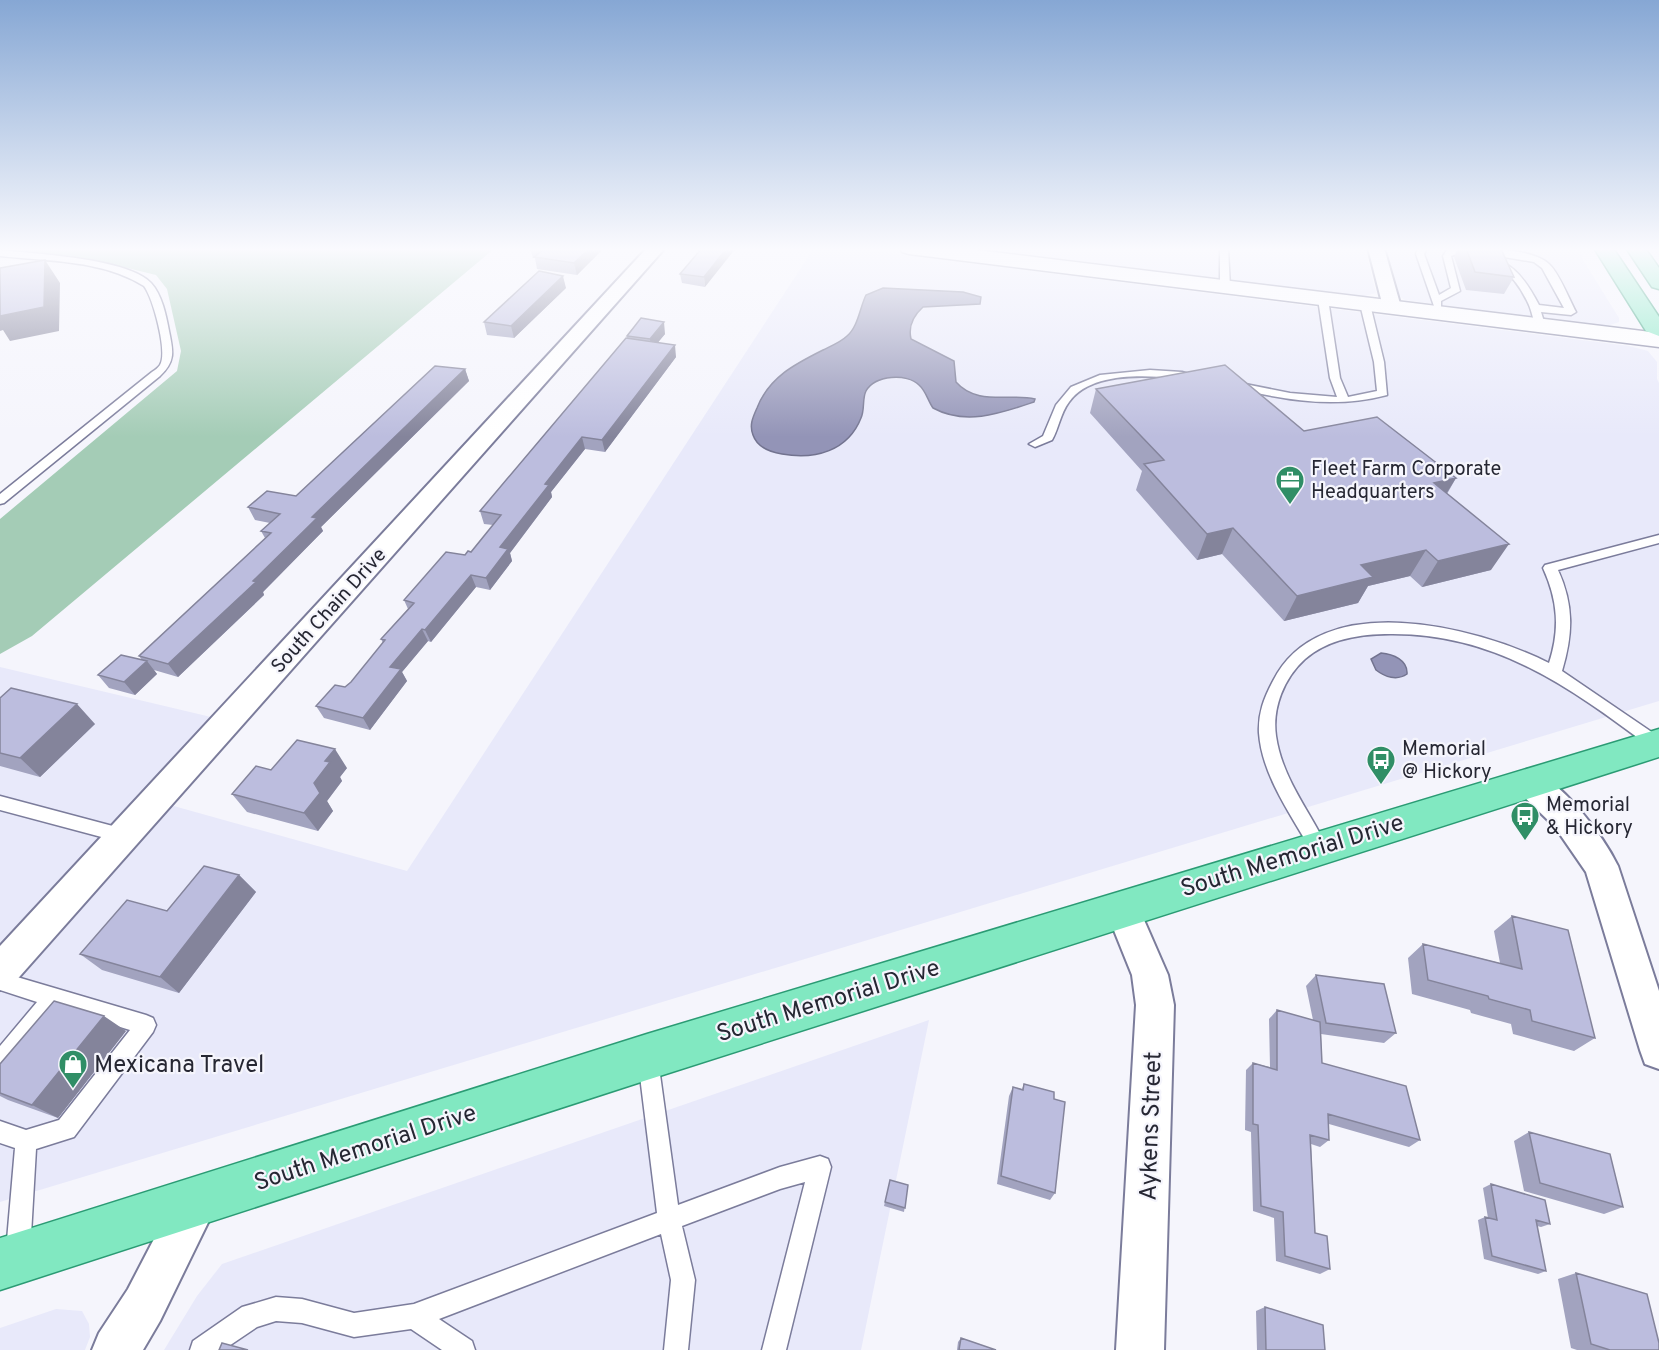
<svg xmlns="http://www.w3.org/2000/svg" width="1659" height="1350" font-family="Overpass,sans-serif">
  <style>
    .built { fill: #e8e9fa }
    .forest { fill: #a4ccb6 }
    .water { fill: #9394b7; stroke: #72738f; stroke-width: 1.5 }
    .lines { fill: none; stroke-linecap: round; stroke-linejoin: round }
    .service-casing { stroke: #7b7c9b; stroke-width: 3 }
    .minor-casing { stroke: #7b7c9b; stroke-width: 4 }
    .tertiary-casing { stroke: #7b7c9b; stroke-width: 3 }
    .primary-casing { stroke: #2b9b74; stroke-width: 3 }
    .service { fill: #fff; fill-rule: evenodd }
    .minor { fill: #fff; fill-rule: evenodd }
    .tertiary { fill: #fff; fill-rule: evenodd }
    .primary { fill: #81e8c1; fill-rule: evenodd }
    .wall { fill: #a2a3bf }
    .shaded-wall { fill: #84849b }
    .building { fill: #bcbdde; stroke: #84849b; stroke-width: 1.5 }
    .labels { text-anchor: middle; stroke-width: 4.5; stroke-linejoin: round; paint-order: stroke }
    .poi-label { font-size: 20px; fill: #262733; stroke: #f5f5fc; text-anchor: start }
    .street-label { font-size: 20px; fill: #262733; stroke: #f5f5fc }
    .near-street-label { font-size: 24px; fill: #262733; stroke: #f5f5fc }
    .near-poi-label { font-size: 24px; fill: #262733; stroke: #f5f5fc; text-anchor: start }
  </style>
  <rect width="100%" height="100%" fill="#f5f5fc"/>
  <path class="built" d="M814 248H849L1629 346 1648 351 1657 362V379L1659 383V701L0 1202V667L211 717 138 796 407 871Z
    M980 248H1365L1376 293 1361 297Z
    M1385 248H1579L1583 260 1619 318V322L1607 326 1591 325 1405 300 1398 295Z
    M929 1020 861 1350H164L197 1296 222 1264Z
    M56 1309 82 1311 89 1324 90 1337 85 1350H0V1328Z"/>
  <path class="forest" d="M8 248H495L32 636 0 654V519L177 371 181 351 167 289 156 275 99 261Z"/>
  <path class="water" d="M883 288 963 292 981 297 980 304 923 307C913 316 908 326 911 339L954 361 956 382C977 406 1009 393 1035 399L1034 402C1001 413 966 426 933 408 928 401 926 391 919 385 907 373 875 375 866 391 862 399 865 409 861 418 848 451 815 460 782 454 770 452 757 447 753 435 749 425 753 417 757 408 769 377 795 364 823 350 831 346 841 342 847 336 858 327 860 307 866 295Z
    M1381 653C1393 654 1408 660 1407 674 1397 681 1385 677 1376 670L1371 659Z"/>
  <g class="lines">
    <g class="service-casing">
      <path id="service" d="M1220 248H1228L1230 287 1225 290 1220 287Z
        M1418 248H1427L1424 254 1439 295 1451 288 1443 256 1447 250C1467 246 1531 247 1549 264 1559 273 1569 299 1576 312L1571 315 1541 312 1545 325 1536 327C1533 320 1532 312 1529 305 1512 268 1495 261 1457 254L1451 256 1460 291 1441 301V309H1435L1416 254ZM1475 252 1534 262 1542 268 1564 308 1539 305C1522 273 1511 261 1475 252Z
        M0 250C35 254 127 258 151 283 162 295 166 315 169 331 173 351 176 361 160 376L4 503 0 504V494L152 372C155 370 158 368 160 365 168 352 153 298 144 286 103 260 47 261 0 256Z
        M1323 296 1328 299 1340 378 1348 397 1377 391 1374 362 1360 304 1365 301 1370 304 1384 362 1387 395C1334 409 1283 400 1231 387V383L1235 382 1290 393 1337 397 1330 378 1318 299Z
        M1150 370 1182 372 1199 377C1193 382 1182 378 1173 378 1141 375 1090 373 1069 402 1060 414 1059 428 1052 440L1035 447 1029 444 1043 436 1056 405 1071 387 1100 375Z
        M1659 535V543L1558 570C1574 605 1573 634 1562 671L1659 737V748L1650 747C1570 687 1495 633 1390 634 1360 634 1328 639 1305 659 1284 678 1272 708 1276 736 1282 778 1309 810 1327 847L1324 852 1318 855 1312 852C1292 816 1262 776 1259 733 1258 713 1264 698 1273 681 1320 587 1475 626 1549 663 1560 629 1558 601 1543 568L1545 565Z
        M0 796 124 829 130 831 133 836 130 841 124 843 0 810Z
        M0 972 146 1015 153 1018 156 1025 153 1032 74 1137 36 1149 30 1252 26 1260 18 1264 10 1260 6 1252 15 1148 0 1143V1121L26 1130 59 1120 130 1030 58 1008 7 1069 0 1072V1046L37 1002 0 990Z
        M648 1050 655 1053 658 1060 678 1205 780 1167 820 1156 828 1159 831 1167 786 1350H762L805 1182 780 1189 682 1226 695 1280 688 1350H664L671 1280 661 1234 439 1319 472 1341 475 1350H442L411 1329 354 1337 302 1323 276 1321 257 1327 223 1350H190L193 1341 242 1307 276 1297 302 1299 354 1313 414 1304 657 1213 638 1060 641 1053Z"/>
    </g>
    <g class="minor-casing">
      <path id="minor" d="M647 248H665L13 984 0 990V946Z
        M1368 248H1384L1401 307 1398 311H1386L1383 307Z
        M1529 769C1561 780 1603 835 1618 866L1659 991V1069L1645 1064 1640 1050 1586 872 1555 827 1518 791 1513 782 1518 773Z
        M1122 892 1134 897 1168 975 1174 1005 1164 1350H1116L1136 1005 1132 975 1105 908 1110 897Z
        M196 1180 211 1187 218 1202 160 1321 143 1350H92L99 1333 128 1289 181 1187Z"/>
    </g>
    <g class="tertiary-casing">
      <path id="tertiary" d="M900 248H960L1659 333V347L909 254 902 252Z"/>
    </g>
    <g class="primary-casing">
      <path id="primary" d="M1594 248H1613L1659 317V336L1646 331Z
        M1626 248H1645L1659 268V289L1652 287Z
        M1659 729V757L647 1080 0 1290V1238L647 1034Z"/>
    </g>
    <use href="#service" class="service"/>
    <use href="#minor" class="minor"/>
    <use href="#tertiary" class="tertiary"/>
    <use href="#primary" class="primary"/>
  </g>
  <path class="wall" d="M530 248H604L577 275 537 269 535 258H533Z
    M702 248 705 287 682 283 680 274Z
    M1458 248H1499L1514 277 1504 294 1466 290 1454 257Z
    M566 288 514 338 487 335 484 322Z
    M665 334 658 342 676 357 605 452 585 449 551 492 552 497 510 553 512 561 490 590 476 587 431 642 428 641 402 672 407 681 370 730 324 718 316 706 345 687 351 682 383 643 381 639 408 609 404 600 465 555 471 552 493 525 484 524 480 511 627 338V336Z
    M465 369 469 381 321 527 323 531 263 592 264 595 178 677 154 670 157 674 135 695 109 688 98 675 142 660 139 656 265 538 261 531 270 523 255 520 248 507 296 496Z
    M1096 389 1304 431 1456 478 1447 494 1491 570 1422 587 1410 576 1368 586 1358 603 1284 621 1222 554 1197 560 1136 490 1142 471 1090 413Z
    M0 698 95 724 40 777 0 766Z
    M347 768 340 777 342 781 327 801 333 811 318 831 247 812 232 794 271 770Z
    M239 875 256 892 179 993 102 970 80 954Z
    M1512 916 1595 1038 1574 1051 1513 1034 1511 1024 1471 1013 1470 1010 1412 994 1408 958 1423 944 1500 963 1494 931Z
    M1316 975 1396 1033 1384 1043 1321 1034 1322 1063 1420 1140 1409 1147 1329 1124V1140L1320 1147 1311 1144 1315 1233 1330 1269 1320 1274 1276 1261 1274 1218 1253 1211 1251 1132 1245 1130 1246 1070 1253 1063 1270 1067 1269 1019 1277 1010 1313 1020 1306 986Z
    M126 1031 58 1118 8 1100 0 1096V1064Z
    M1024 1084 1054 1099 1055 1193 1050 1200 997 1184 1009 1096 1013 1087 1022 1089Z
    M1529 1132 1623 1207 1604 1214 1524 1191 1514 1141Z
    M890 1180 908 1185 904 1212 884 1206Z
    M1491 1184 1550 1224 1541 1227 1537 1226 1546 1271 1538 1274 1484 1259 1478 1220 1485 1217 1488 1218 1483 1188Z
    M1576 1273 1659 1350H1577L1571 1348 1558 1279Z
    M1265 1307 1325 1350H1257L1256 1311Z
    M961 1338 996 1350H957L958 1342Z"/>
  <path class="shaded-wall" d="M590 248H604L577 275 574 263Z
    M727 248H736L705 287 704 277Z
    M45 260 60 283 59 331 10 341 3 330 0 331V313Z
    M563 276 566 288 514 338 511 326Z
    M664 322 665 334 651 351 650 339Z
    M675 345 676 357 605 452 602 440Z
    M465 369 469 381 321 527 323 531 263 592 264 595 178 677 168 664 253 581 312 517Z
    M582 437 585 449 551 492 552 497 510 553 512 561 490 590 486 578 500 547 545 484Z
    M1456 478 1440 504 1434 483Z
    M1233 528 1222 554 1197 560 1207 534Z
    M1509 544 1491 570 1422 587 1438 561Z
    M1426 550 1410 576 1368 586 1358 603 1284 621 1297 596 1361 565Z
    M471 575 476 587 431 642 425 630Z
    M422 629 428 641 402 672 407 681 370 730 363 718 390 667Z
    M147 661 157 674 135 695 124 682Z
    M77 704 95 724 40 777 20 758Z
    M335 749 347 768 340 777 342 781 327 801 333 811 318 831 304 813 314 783 325 761Z
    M239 875 256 892 179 993 160 977Z
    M104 1016 126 1031 58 1118 32 1105Z"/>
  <path class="building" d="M543 248H590L574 263 534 257 544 249Z
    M702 248H727L704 277 680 274Z
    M1466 248 1501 249 1514 277 1475 272Z
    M45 260 44 307 0 316V268Z
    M539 271 563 276 511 326 484 322Z
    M641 318 664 322 650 339 627 336Z
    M626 338 675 345 602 440 582 437 545 484 549 485 500 547 508 549 486 578 471 575 425 630 422 629 390 667 401 669 363 718 316 706 335 685 345 687 351 682 385 640 381 639 414 603 404 600 446 552 465 555 468 551 471 552 501 515 480 511Z
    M1225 365 1304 431 1377 417 1456 478 1434 483 1509 544 1438 561 1426 550 1361 565 1373 577 1297 596 1233 528 1207 534 1144 464 1164 460 1096 389Z
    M435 366 465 369 312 517 317 518 253 581 256 582 168 664 139 656 271 533 261 531 280 514 248 507 267 491 296 496Z
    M121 655 147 661 124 682 98 675Z
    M11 688 77 704 20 758 0 753V698Z
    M297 740 335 749 325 761 330 762 314 783 320 793 304 813 232 794 256 766 271 770Z
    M204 866 239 875 160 977 80 954 127 900 167 911Z
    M1512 916 1568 930 1595 1038 1532 1021 1530 1010 1489 999 1488 996 1428 980 1423 944 1522 969Z
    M1316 975 1384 984 1396 1033 1326 1023Z
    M54 1001 104 1016 32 1105 0 1093V1064Z
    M1277 1010 1320 1022 1322 1063 1406 1086 1420 1140 1328 1114 1329 1140 1310 1135 1315 1233 1327 1236 1330 1269 1285 1256 1283 1212 1261 1206 1258 1125 1253 1124V1063L1277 1070Z
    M1024 1084 1054 1092V1099L1065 1102 1055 1193 1001 1176 1013 1087 1023 1090Z
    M1529 1132 1610 1154 1623 1207 1540 1183Z
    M890 1180 908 1185 905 1208 885 1202Z
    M1491 1184 1545 1200 1550 1224 1536 1220 1546 1271 1492 1256 1485 1217 1497 1220Z
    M1576 1273 1647 1294 1659 1343V1350H1610L1591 1344Z
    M1265 1307 1323 1325 1325 1350H1266Z
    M961 1338 996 1350H959Z
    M222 1343 248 1350H219Z"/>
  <linearGradient id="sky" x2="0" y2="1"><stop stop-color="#86a7d4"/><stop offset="0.57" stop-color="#fafafe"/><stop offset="1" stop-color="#fafafe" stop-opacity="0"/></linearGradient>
  <rect width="1659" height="437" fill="url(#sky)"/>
  <defs>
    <g id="office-pin" transform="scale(1.5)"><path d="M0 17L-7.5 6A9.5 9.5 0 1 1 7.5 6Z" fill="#308e66" stroke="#f5f5fc"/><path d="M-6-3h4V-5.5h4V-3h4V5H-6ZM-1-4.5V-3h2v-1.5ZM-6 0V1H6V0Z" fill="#fff"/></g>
    <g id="bus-pin" transform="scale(1.5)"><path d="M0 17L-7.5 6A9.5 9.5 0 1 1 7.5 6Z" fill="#308e66" stroke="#f5f5fc"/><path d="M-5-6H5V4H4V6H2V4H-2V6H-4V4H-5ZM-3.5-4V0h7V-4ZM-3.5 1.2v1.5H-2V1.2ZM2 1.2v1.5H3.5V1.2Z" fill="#fff"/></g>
    <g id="shop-pin" transform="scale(1.5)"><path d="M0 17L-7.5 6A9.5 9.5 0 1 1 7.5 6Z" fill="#308e66" stroke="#f5f5fc"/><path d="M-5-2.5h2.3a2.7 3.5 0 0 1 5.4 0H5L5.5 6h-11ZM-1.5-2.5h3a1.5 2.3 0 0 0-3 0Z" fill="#fff"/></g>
  </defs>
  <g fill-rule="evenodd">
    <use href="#office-pin" x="1290" y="480"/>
    <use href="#bus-pin" x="1381" y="760"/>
    <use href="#bus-pin" x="1525" y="816"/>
    <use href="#shop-pin" x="73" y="1064"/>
  </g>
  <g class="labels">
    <g class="poi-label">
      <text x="1311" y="475">Fleet Farm Corporate<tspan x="1311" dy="23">Headquarters</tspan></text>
      <text x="1402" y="755">Memorial<tspan x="1402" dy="23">@ Hickory</tspan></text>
      <text x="1546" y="811">Memorial<tspan x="1546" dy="23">&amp; Hickory</tspan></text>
    </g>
    <g class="street-label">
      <text transform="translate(328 610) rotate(-48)" y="7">South Chain Drive</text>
    </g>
    <g class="near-street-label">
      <text transform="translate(1292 855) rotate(-17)" y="8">South Memorial Drive</text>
      <text transform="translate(828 1000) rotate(-17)" y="8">South Memorial Drive</text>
      <text transform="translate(1150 1126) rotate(-88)" y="8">Aykens Street</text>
      <text transform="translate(365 1147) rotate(-18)" y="8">South Memorial Drive</text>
    </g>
    <g class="near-poi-label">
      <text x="94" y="1072">Mexicana Travel</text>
    </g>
  </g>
</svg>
